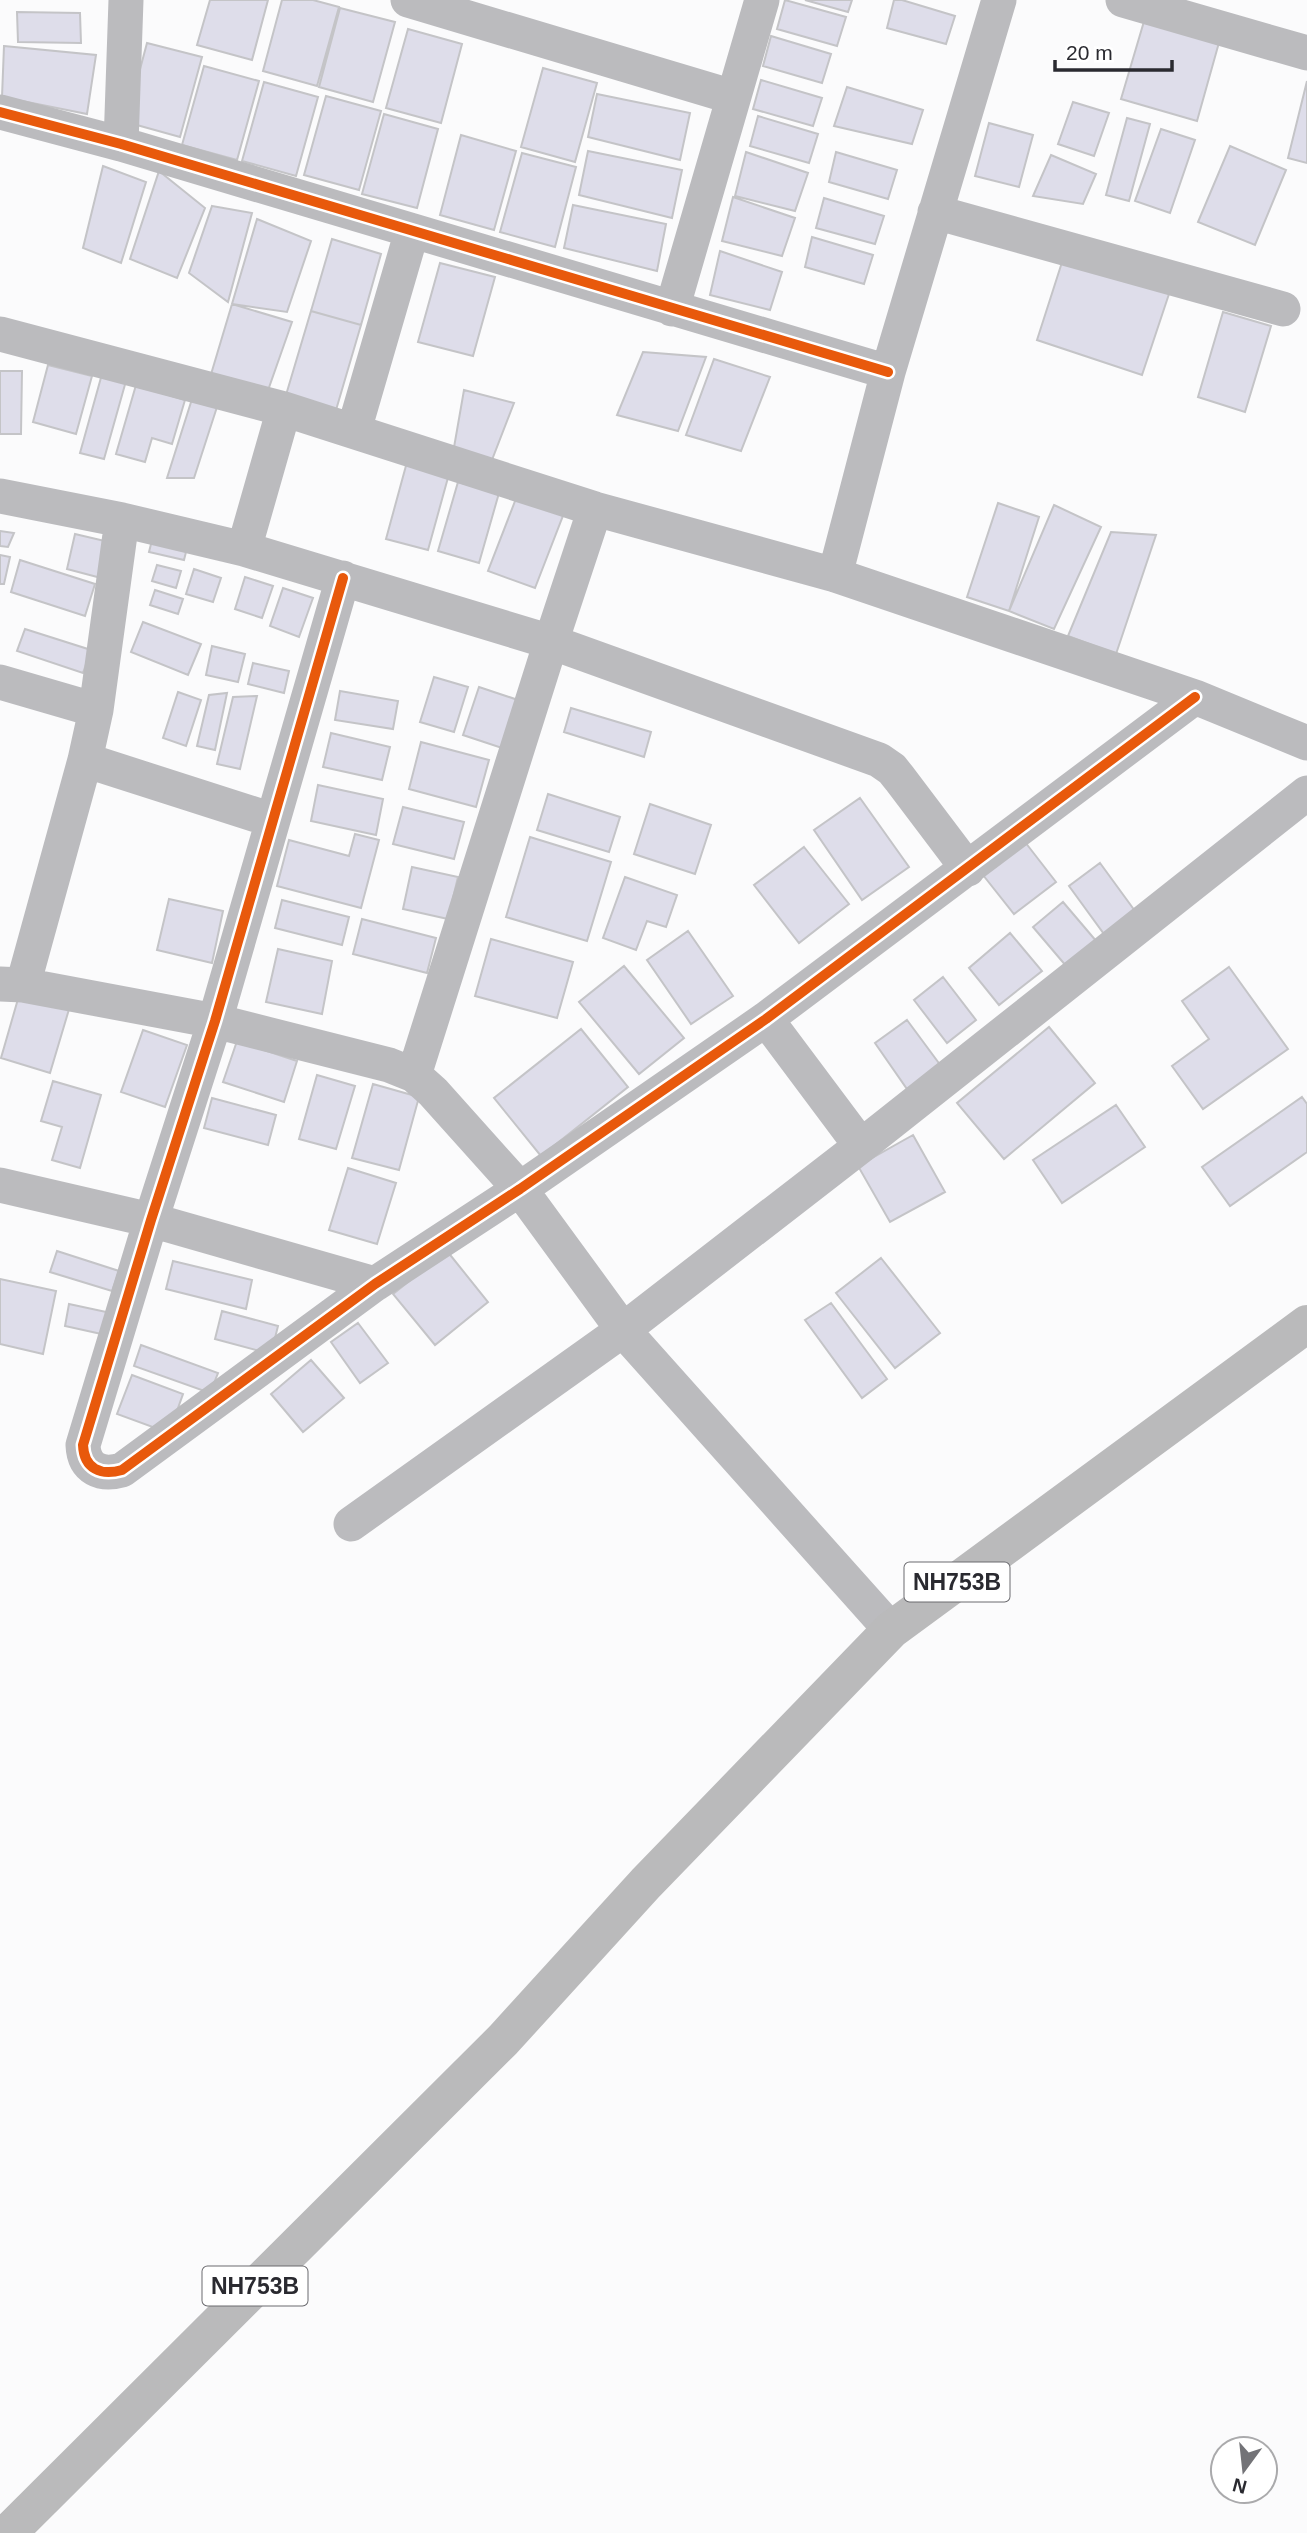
<svg xmlns="http://www.w3.org/2000/svg" width="1307" height="2533" font-family="Helvetica,sans-serif">
  <style>
    .building { fill: #deddea; stroke: #c4c4c7; stroke-width: 2 }
    .lines { fill: none; stroke-linecap: round; stroke-linejoin: round }
    .street { stroke: #bbbbbe; stroke-width: 35 }
    .highway { stroke: #bababb; stroke-width: 38 }
    .cycleway-casing { stroke: #fff; stroke-width: 15 }
    .cycleway { stroke: #e8590c; stroke-width: 10 }
    .labels { text-anchor: middle; stroke-width: 6; stroke-linejoin: round; paint-order: stroke }
    .shield { fill: #fff; stroke: #6a6a6e; stroke-width: 2 }
    .shield-label { font-size: 23px; font-weight: bold; fill: #2a2a30 }
  </style>
  <rect width="100%" height="100%" fill="#fbfbfc"/>
  <path class="building" d="M210 0H268L252 60 197 45Z
    M282 0H313L339 7 317 86 263 71Z
    M785 0 846 17 837 46 777 29Z
    M805 0H852L848 12Z
    M894 0H902L955 16 946 44 887 28Z
    M340 8 395 22 373 102 319 87Z
    M17 12 80 13 81 43 18 42Z
    M1145 18 1220 39 1197 121 1121 99Z
    M408 29 462 44 441 123 386 108Z
    M771 36 831 54 822 83 763 66Z
    M147 43 202 57 180 137 126 122Z
    M4 46 96 55 87 114 2 97Z
    M204 66 259 81 237 160 182 145Z
    M543 68 597 83 575 162 521 147Z
    M761 80 822 98 813 126 753 109Z
    M1307 81V163L1288 158Z
    M264 82 318 97 296 176 242 161Z
    M847 87 923 110 912 144 834 126Z
    M597 94 690 113 680 160 588 137Z
    M326 96 381 111 359 190 304 175Z
    M1073 102 1109 113 1094 156 1058 144Z
    M384 114 438 129 417 208 362 194Z
    M758 116 818 134 809 163 750 146Z
    M1127 118 1150 124 1129 201 1106 195Z
    M989 123 1033 135 1019 187 975 176Z
    M1161 129 1195 140 1170 213 1135 201Z
    M461 135 516 151 494 230 440 215Z
    M1230 146 1286 170 1255 245 1198 222Z
    M588 151 682 170 672 218 579 195Z
    M746 152 808 173 795 211 735 196Z
    M836 152 897 170 888 199 829 182Z
    M522 153 576 167 555 247 500 232Z
    M1051 155 1096 174 1083 204 1033 196Z
    M103 166 146 182 121 263 83 248Z
    M159 171 205 208 177 278 130 259Z
    M733 197 795 218 782 256 722 241Z
    M824 198 884 216 875 244 816 228Z
    M573 205 666 224 657 271 564 248Z
    M212 206 252 213 228 302 189 273Z
    M257 219 311 241 287 312 232 304Z
    M812 237 873 255 864 284 805 267Z
    M332 239 381 254 361 325 311 311Z
    M720 251 782 272 770 310 710 295Z
    M1064 256 1170 291 1142 375 1037 340Z
    M440 263 495 277 473 356 418 342Z
    M232 304 292 322 266 396 209 381Z
    M311 311 361 325 336 410 286 395Z
    M1223 312 1271 326 1245 412 1198 397Z
    M643 352 706 357 678 431 617 415Z
    M714 359 770 377 741 451 686 435Z
    M48 365 92 376 76 434 33 422Z
    M0 371H22L21 434H0Z
    M102 374 126 381 104 459 80 453Z
    M136 385 185 400 172 444 152 438 145 462 116 454Z
    M464 390 514 403 490 465 453 453Z
    M192 399 217 407 194 478H167Z
    M407 462 449 474 428 550 386 539Z
    M458 482 499 493 479 563 438 551Z
    M517 496 564 513 535 588 488 571Z
    M998 503 1039 517 1009 611 967 597Z
    M1054 505 1101 527 1054 629 1009 611Z
    M0 531 14 533 8 547 0 546Z
    M1111 532 1156 535 1116 654 1068 636Z
    M75 534 109 542 101 578 67 569Z
    M152 540 187 548 184 560 149 552Z
    M0 555 10 557 4 584H0Z
    M20 560 95 584 85 616 11 592Z
    M157 565 181 571 176 588 152 581Z
    M194 569 221 578 213 602 186 594Z
    M245 577 273 586 262 618 235 609Z
    M283 588 313 598 299 637 270 626Z
    M155 590 183 599 178 614 150 605Z
    M143 622 201 644 188 675 131 652Z
    M25 629 91 650 83 673 17 651Z
    M212 646 245 654 238 682 206 675Z
    M253 663 289 671 284 693 248 684Z
    M434 677 468 687 454 732 420 722Z
    M479 687 518 700 502 748 463 735Z
    M340 691 398 701 393 729 335 720Z
    M178 692 201 700 186 746 163 738Z
    M227 693 215 750 197 746 209 695Z
    M257 696 240 769 217 764 233 697Z
    M571 708 651 732 644 757 564 732Z
    M331 733 390 747 382 780 323 767Z
    M421 742 489 760 476 807 409 789Z
    M318 785 383 799 376 835 311 821Z
    M548 794 620 817 609 852 537 830Z
    M860 798 909 867 862 900 814 830Z
    M650 804 711 825 695 874 634 854Z
    M403 807 464 822 454 859 393 844Z
    M355 834 379 840 361 908 277 886 289 840 349 856Z
    M530 837 611 862 587 941 506 917Z
    M1025 842 1056 882 1014 914 983 875Z
    M804 847 849 904 799 943 754 885Z
    M1100 863 1135 911 1104 934 1069 886Z
    M412 867 458 877 448 919 403 909Z
    M625 877 677 895 666 927 647 921 636 950 603 938Z
    M169 899 223 911 212 963 157 950Z
    M282 900 349 917 342 945 275 928Z
    M1063 902 1097 942 1067 967 1033 927Z
    M362 919 436 938 427 973 353 954Z
    M688 931 733 996 691 1024 647 960Z
    M1010 933 1042 971 999 1005 969 968Z
    M491 939 573 962 557 1018 475 996Z
    M278 949 332 961 322 1014 266 1002Z
    M624 966 684 1038 639 1074 579 1002Z
    M1229 967 1288 1049 1203 1109 1172 1066 1209 1039 1182 1001Z
    M943 977 976 1020 947 1043 914 1000Z
    M20 992 70 1006 50 1073 1 1058Z
    M907 1020 941 1066 907 1089 875 1043Z
    M1049 1027 1095 1083 1004 1159 957 1103Z
    M581 1029 628 1087 541 1156 494 1098Z
    M143 1030 187 1045 165 1107 121 1092Z
    M237 1041 297 1061 284 1102 223 1082Z
    M317 1075 355 1086 336 1149 299 1139Z
    M53 1081 101 1095 80 1168 52 1160 62 1127 41 1121Z
    M373 1084 419 1097 399 1170 352 1158Z
    M1302 1097 1307 1104V1152L1230 1206 1202 1167Z
    M212 1098 276 1115 268 1145 204 1128Z
    M1116 1105 1145 1147 1062 1203 1033 1160Z
    M913 1135 945 1192 890 1222 858 1166Z
    M348 1168 396 1183 377 1244 329 1230Z
    M57 1251 119 1271 112 1291 50 1272Z
    M447 1251 488 1302 435 1345 393 1294Z
    M881 1258 940 1333 895 1368 836 1293Z
    M173 1261 252 1280 246 1309 166 1289Z
    M0 1279 56 1291 43 1354 0 1344Z
    M831 1303 887 1379 862 1398 805 1320Z
    M69 1304 111 1313 106 1335 65 1326Z
    M222 1311 278 1326 271 1354 215 1339Z
    M358 1323 388 1363 360 1383 331 1342Z
    M141 1345 218 1373 210 1393 134 1366Z
    M311 1360 344 1398 303 1432 271 1394Z
    M132 1375 183 1394 169 1433 117 1414Z"/>
  <g class="lines">
    <path class="street" d="M408 0 733 97
      M1123 0 1307 53
      M0 112 121 144 888 372
      M121 144 126 0
      M935 212 1283 309
      M672 309 762 0
      M0 334 284 409 595 509 835 575 1195 697 1307 743
      M354 430 412 231
      M0 496 122 520 244 549 551 642 879 760 892 769 900 779 968 869
      M244 549 284 409
      M835 575 888 372 999 0
      M343 578 215 1021 151 1220 83 1445C84 1469 101 1476 122 1470L375 1284 520 1189 766 1019 1195 697
      M0 682 96 710
      M85 760 272 820
      M0 984 23 985 215 1021 389 1065 414 1075 433 1092 520 1189 623 1330 891 1630
      M23 985 85 760 96 710 122 520
      M766 1019 861 1146
      M414 1075 551 642 595 509
      M0 1185 151 1220 375 1284
      M351 1524 623 1330 861 1146 1307 793"/>
    <path class="highway" d="M8 2533 503 2040 646 1883 891 1630 1307 1324"/>
    <g class="cycleway-casing">
      <path id="cycleway" d="M0 112 121 144 888 372
        M343 578 215 1021 151 1220 83 1445C84 1469 101 1476 122 1470L375 1284 520 1189 766 1019 1195 697"/>
    </g>
    <use href="#cycleway" class="cycleway"/>
  </g>
  <g class="labels">
    <g class="shield">
      <rect x="904.5" y="1562.5" width="105" height="39" rx="5"/>
      <rect x="202.5" y="2266.5" width="105" height="39" rx="5"/>
    </g>
    <g class="shield-label">
      <text x="957" y="1590">NH753B</text>
      <text x="255" y="2294">NH753B</text>
    </g>
  </g>
  <g transform="translate(1244 2470) rotate(195)"><circle r="33" fill="#ffffff" stroke="#aaaaac" stroke-width="2"/>
  <path d="M0-5L12 26L0 18L-12 26Z" fill="#737377"/>
  <text y="-10" font-size="19" font-weight="bold" text-anchor="middle" fill="#2a2a30">N</text>
  </g>
  <path d="M1055 60v10h117v-10" fill="none" stroke="#2a2a30" stroke-width="3.5"/>
  <text x="1066" y="60" font-size="21" fill="#2a2a30" stroke="#ffffff" stroke-width="5" paint-order="stroke">20 m</text>
</svg>
